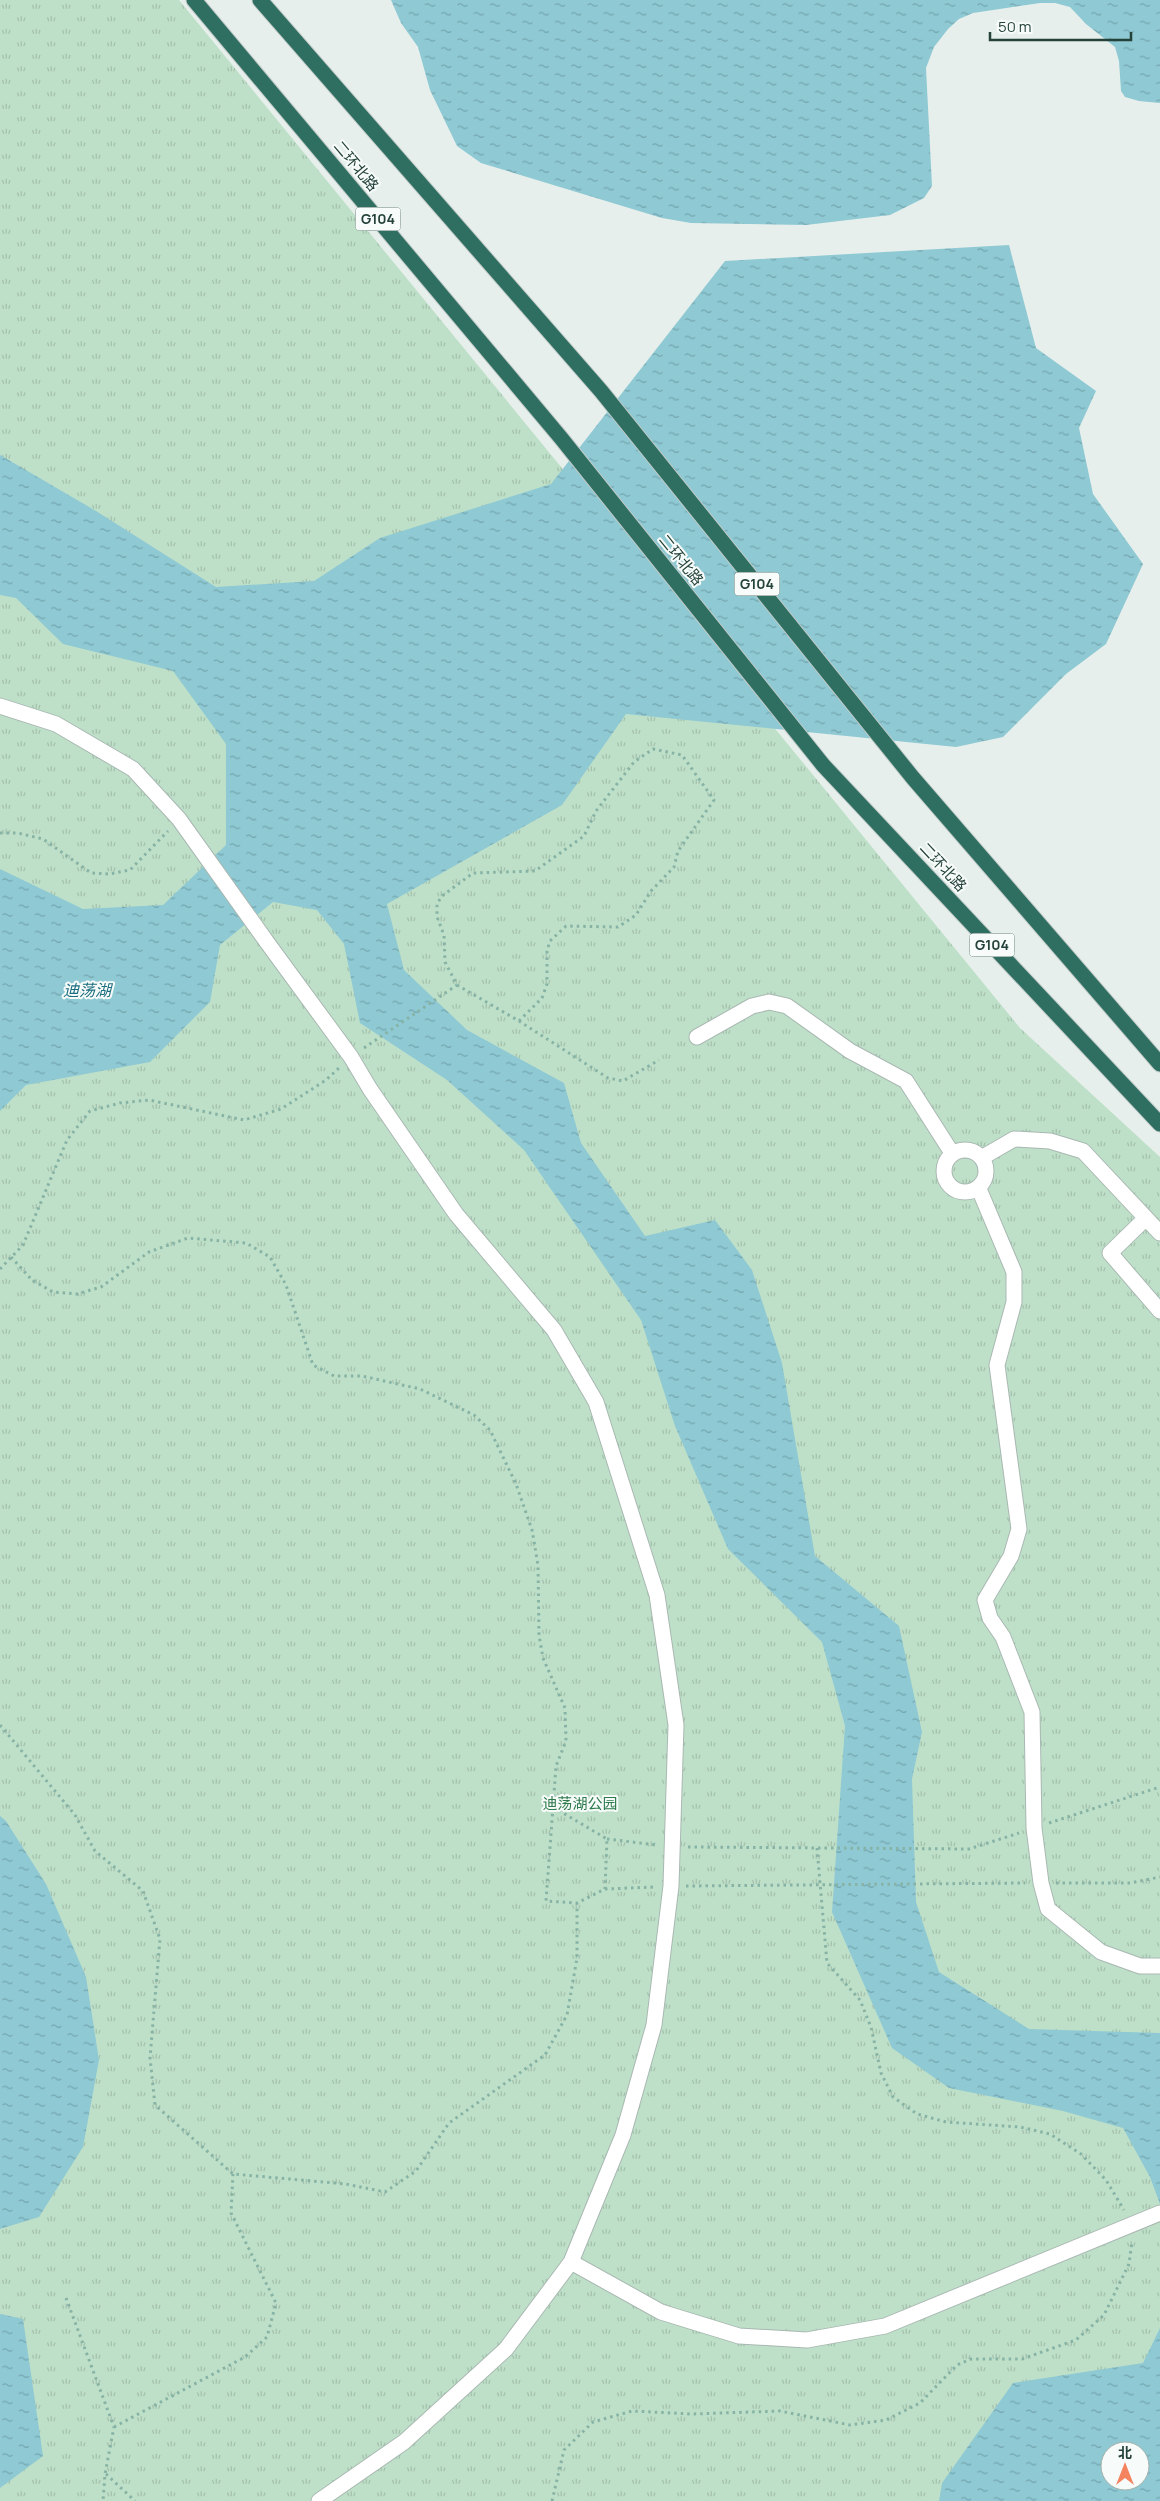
<svg xmlns="http://www.w3.org/2000/svg" width="1160" height="2501" font-family="Manrope,'Noto Sans SC',sans-serif">
  <style>
    .grass { fill: url(#grass-tufts); fill-rule: evenodd }
    .water { fill: url(#water-ripples); fill-rule: evenodd }
    .lines { fill: none; stroke-linecap: round; stroke-linejoin: round }
    .minor-casing { stroke: #a8b8b2; stroke-width: 17 }
    .highway-casing { stroke: #c2cac8; stroke-width: 17 }
    .path { stroke: #86b3a5; stroke-width: 3; stroke-dasharray: 2.5 4; stroke-linecap: butt }
    .minor { stroke: #fff; stroke-width: 15 }
    .highway { stroke: #2f6f62; stroke-width: 15 }
    .labels { text-anchor: middle; stroke-width: 4; stroke-linejoin: round; paint-order: stroke }
    .shield { fill: #f7fbf9; stroke: #637a73; stroke-width: 1 }
    .shield-label { font-size: 14px; font-weight: bold; fill: #24423a }
    .street-label { font-size: 15px; fill: #24423a; stroke: #f7fbf9 }
    .park-label { font-size: 15px; fill: #2d7a4b; stroke: #f7fbf9 }
    .water-label { font-size: 16px; font-style: italic; fill: #1c6f80; stroke: #f7fbf9 }
  </style>
  <defs>
    <pattern id="grass-tufts" width="24" height="20" patternUnits="userSpaceOnUse" patternTransform="scale(1.25)"><rect width="24" height="20" fill="#bfe0c8"/><path d="M3 7l-1-3M5 7V3M7 7l1-3M15 17l-1-3M17 17v-4M19 17l1-3" fill="none" stroke="#a4c1ad"/></pattern>
    <pattern id="water-ripples" width="26" height="14" patternUnits="userSpaceOnUse" patternTransform="scale(1.25)"><rect width="26" height="14" fill="#8ec9d4"/><path d="M2 4q2-2 4 0t4 0M15 11q2-2 4 0t4 0" fill="none" stroke="#74a5ad"/></pattern>
  </defs>
  <rect width="100%" height="100%" fill="#e6efeb"/>
  <path class="grass" d="M0 0H179L1020 1028 1160 1157V2501H0ZM1110 2451H1140V2481H1110Z"/>
  <path class="water" d="M391 0H1160V103L1139 101 1125 97 1121 91 1119 61 1115 47 1086 24 1070 7 1055 3H1040L973 13 959 19 948 29 934 47 926 68 932 186 924 198 890 215 806 225 691 223 662 218 481 163 457 146 430 90 418 47 401 23Z
    M1009 245 1036 348 1096 391 1079 428 1093 494 1143 564 1106 644 1066 674 1003 737 956 747 626 714 562 805 387 904 404 970 467 1030 564 1083 581 1143 645 1236 715 1220 752 1270 782 1363 815 1556 899 1626 922 1732 912 1779 916 1902 939 1972 1029 2029 1160 2033V2204L1150 2177 1123 2128 1063 2111 949 2088 892 2048 832 1912 845 1726 822 1642 728 1549 675 1426 641 1320 524 1150 447 1080 360 1023 344 944 317 910 273 902 220 945 210 1002 150 1062 26 1085 0 1111V869L83 909 163 905 226 845V744L173 671 63 644 16 598 0 595V455L96 511 216 587 314 581 380 538 551 484 725 261Z
    M0 1816 6 1821 46 1884 86 1977 99 2060 83 2147 39 2217 0 2229Z
    M0 2314 23 2319 43 2456 0 2488Z
    M1160 2328V2501H939L942 2483 1013 2383 1143 2363ZM1110 2451H1140V2481H1110Z"/>
  <g class="lines">
    <g class="minor-casing">
      <path id="minor" d="M0 706 56 724 133 769 179 819 269 945 351 1057 370 1089 456 1214 554 1330 596 1402 657 1595 676 1725 671 1886 654 2025 623 2135 571 2262 506 2349 404 2442 319 2501
        M697 1037 752 1006 769 1002 787 1006 850 1051 906 1081 952 1153
        M944 1171a21 21 0 1 1 42 0a21 21 0 1 1-42 0Z
        M983 1157 1014 1139 1050 1141 1083 1151 1160 1233
        M979 1189 1014 1272V1302L997 1365 1019 1529 1011 1556 985 1600 990 1618 1003 1637 1032 1712 1034 1828 1041 1883 1048 1909 1101 1952 1140 1966H1160
        M1146 1218 1110 1253 1160 1311
        M571 2262 661 2312 739 2336 807 2340 885 2326 1160 2213"/>
    </g>
    <g class="highway-casing">
      <path id="highway" d="M194 0 561 438 823 765 1160 1124
        M260 0 601 391 913 778 1160 1064"/>
    </g>
    <path class="path" d="M0 833H18L43 839 91 873 109 874 130 870 168 831
      M519 1021 542 998 547 984V951L550 941 566 926 618 927 636 915 651 891 674 867 678 851 714 800 682 755 653 749 634 762 596 811 584 836 535 871 473 873 442 896 437 904V917L444 935 445 962 457 985 519 1021 608 1078 623 1081 659 1060
      M364 1048 457 985
      M11 1257 32 1280 53 1292 77 1294 101 1287 149 1252 188 1238 246 1243 270 1257 286 1285 313 1365 334 1376H362L420 1389 474 1415 490 1430 516 1484 532 1530 538 1565 539 1635 543 1658 565 1708 566 1741 556 1766 553 1807
      M0 1269 23 1245 67 1140 90 1111 120 1103 149 1100 244 1120 281 1109 326 1080 340 1067
      M0 1725 75 1815 95 1851 143 1891 160 1939 150 2058 155 2105 233 2174 346 2184 385 2192 416 2171 449 2123 545 2055 567 2015 577 1958V1903
      M553 1807 607 1839 605 1889 577 1903 546 1901Z
      M1049 1823 1160 1787
      M607 1839 657 1845
      M688 1847 969 1849 1019 1833
      M817 1848 827 1963 860 2000 871 2027 881 2073 893 2097 917 2114 946 2122 1020 2127 1050 2134 1081 2154 1106 2180 1124 2210
      M1056 1883H1130L1160 1877
      M686 1886 1025 1883
      M605 1889 655 1887
      M66 2298 114 2427 105 2474 103 2501
      M114 2427 245 2357 267 2337 276 2303 231 2213 233 2174
      M106 2474 135 2501
      M552 2501 564 2450 593 2422 632 2411 692 2414 780 2411 850 2425 886 2420 920 2403 957 2365 971 2359H1022L1076 2340 1104 2315 1129 2264 1132 2241"/>
    <use href="#minor" class="minor"/>
    <use href="#highway" class="highway"/>
  </g>
  <g class="labels">
    <g class="shield">
      <rect x="355.5" y="207.5" width="45" height="23" rx="4"/>
      <rect x="734.5" y="572.5" width="45" height="23" rx="4"/>
      <rect x="969.5" y="933.5" width="45" height="23" rx="4"/>
    </g>
    <g class="shield-label">
      <text x="378" y="224">G104</text>
      <text x="757" y="589">G104</text>
      <text x="992" y="950">G104</text>
    </g>
    <g class="street-label">
      <text transform="translate(356 166) rotate(50)" y="5">二环北路</text>
      <text transform="translate(681 560) rotate(51)" y="5">二环北路</text>
      <text transform="translate(943 867) rotate(47)" y="5">二环北路</text>
    </g>
    <g class="park-label">
      <text x="580" y="1809">迪荡湖公园</text>
    </g>
    <g class="water-label">
      <text x="87" y="996">迪荡湖</text>
    </g>
  </g>
  <g transform="translate(1125 2466)"><circle r="24" fill="#f7fbf9" stroke="#a3b1ad"/>
  <path d="M0-4L9 19L0 12L-9 19Z" fill="#f4845f"/>
  <text y="-8" font-size="14" font-weight="bold" text-anchor="middle" fill="#24423a">北</text>
  </g>
  <path d="M990 32v8h141v-8" fill="none" stroke="#24423a" stroke-width="2.5"/>
  <text x="998" y="32" font-size="15" fill="#24423a" stroke="#f7fbf9" stroke-width="4" paint-order="stroke">50 m</text>
</svg>
